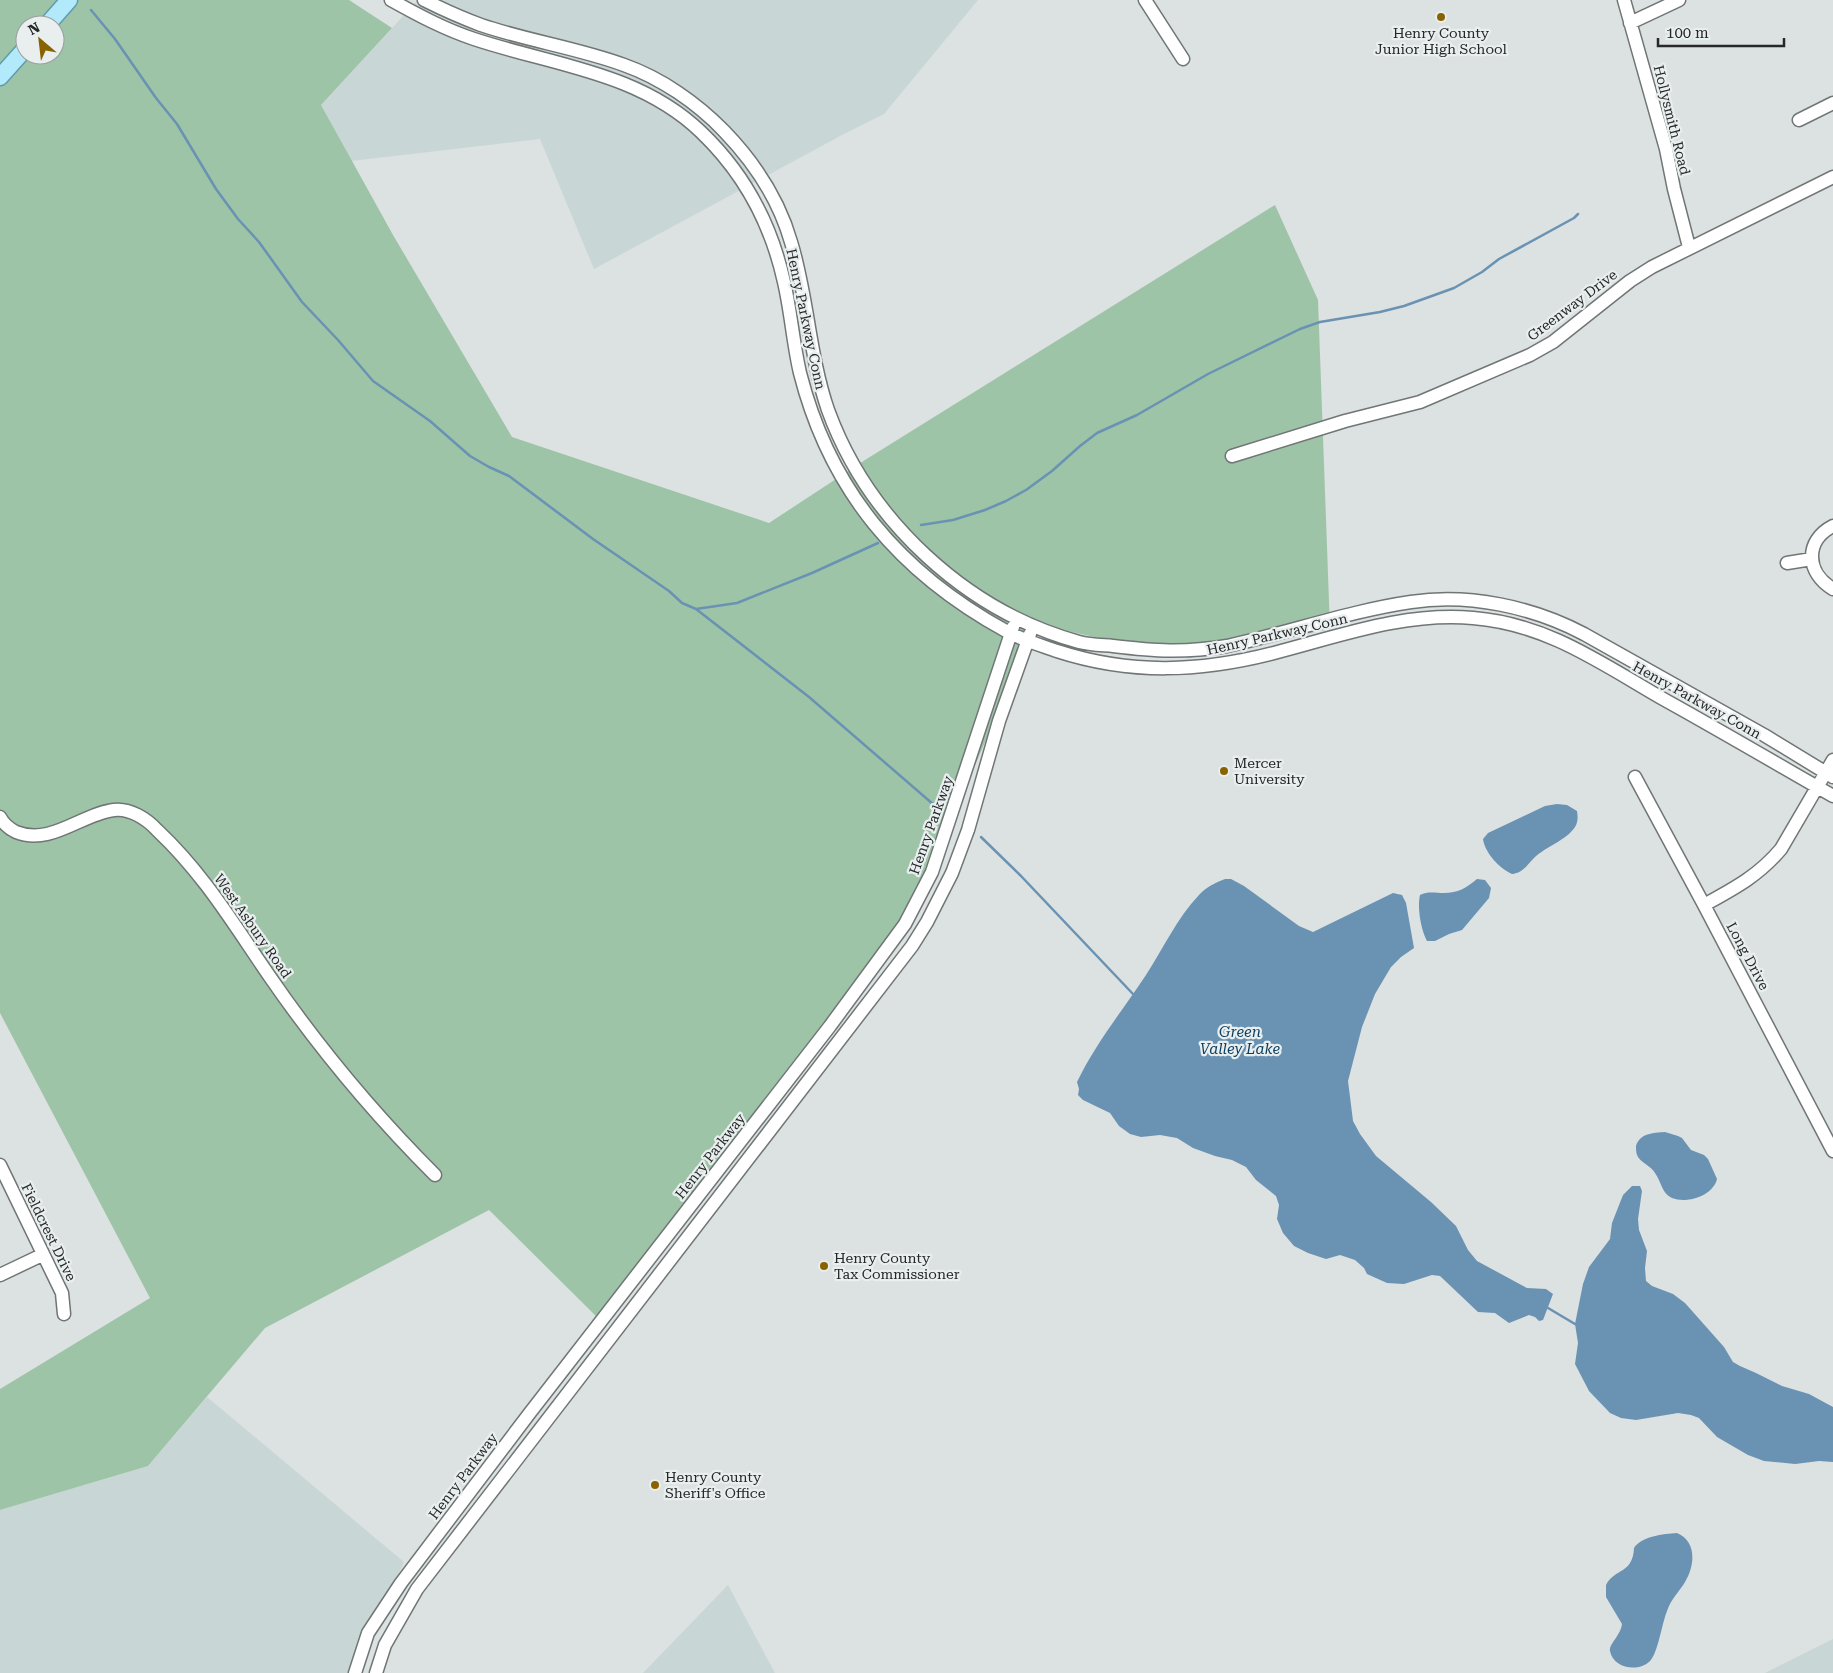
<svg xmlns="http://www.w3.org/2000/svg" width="1833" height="1673" font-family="'Roboto Serif',serif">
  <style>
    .built { fill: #c9d6d6 }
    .green { fill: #9ec4a7; fill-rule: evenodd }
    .water { fill: #6a92b3 }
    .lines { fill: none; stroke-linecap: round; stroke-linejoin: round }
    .stream { stroke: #6a92b3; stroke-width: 2.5 }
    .minor-casing { stroke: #707575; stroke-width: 15 }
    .major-casing { stroke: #5f9caf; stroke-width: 19 }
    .minor { stroke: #fff; stroke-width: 12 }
    .major { stroke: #b2e9fb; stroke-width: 16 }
    .poi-dot { fill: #896300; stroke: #e9eeee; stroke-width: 2 }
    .labels { text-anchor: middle; stroke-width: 4.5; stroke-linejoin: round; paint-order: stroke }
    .poi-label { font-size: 14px; fill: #262828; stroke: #e9eeee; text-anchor: start }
    .street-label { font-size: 14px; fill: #262828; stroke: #e9eeee }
    .water-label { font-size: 15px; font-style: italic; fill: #0a3d5e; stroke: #e9eeee }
  </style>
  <rect width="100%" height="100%" fill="#dce1e1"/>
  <path class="built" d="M418 0H978L884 114 842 135 594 269 540 139 351 161 321 105Z
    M207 1397 404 1562 370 1639 361 1673H0V1510L148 1466Z
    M728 1585 775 1673H643Z
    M1833 1639V1673H1765Z"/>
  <path class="green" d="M0 0H349L392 28 321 105 393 235 512 437 769 523 865 460 1275 205 1318 300 1330 629 1189 658 1036 624 897 946 602 1322 489 1210 265 1328 148 1466 0 1510V1389L150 1298 0 1013ZM25 25H55V55H25Z"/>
  <path class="water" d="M1557 804 1567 805 1577 811C1578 817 1578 822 1575 827 1567 840 1545 847 1534 858 1527 865 1523 873 1512 874 1499 868 1485 853 1483 839L1488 833 1545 806Z
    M1225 879H1231L1244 886 1299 926 1313 932 1393 893 1402 895 1406 903 1414 948 1401 957 1391 967 1375 994 1362 1027 1348 1081 1353 1121 1360 1134 1376 1156 1431 1202 1456 1226 1468 1250 1477 1261 1527 1288 1546 1289 1553 1294 1543 1320 1539 1321 1535 1317 1529 1315 1509 1323 1495 1313 1478 1312 1440 1276 1432 1275 1404 1284 1387 1283 1367 1274 1364 1268 1355 1260 1340 1255 1326 1259 1308 1253 1294 1246 1283 1233 1277 1219 1279 1205 1276 1196 1256 1180 1246 1167 1232 1160 1215 1156 1193 1148 1177 1138 1160 1135 1141 1137 1130 1134 1119 1126 1110 1113 1083 1100 1078 1095 1079 1089 1077 1082C1096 1043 1122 1011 1146 975 1163 949 1177 918 1199 895 1206 887 1215 883 1225 879Z
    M1477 879 1485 880 1491 888 1489 898 1462 930 1449 934 1435 941H1427C1421 930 1417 908 1420 895 1428 891 1435 893 1444 893 1458 893 1466 888 1477 879Z
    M1665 1132 1678 1136 1682 1138 1691 1150 1704 1155 1708 1159 1717 1179C1713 1196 1687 1204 1672 1198 1662 1194 1661 1181 1655 1173 1651 1166 1643 1164 1638 1157 1636 1154 1636 1150 1636 1146 1640 1133 1653 1133 1665 1132Z
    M1632 1186H1640L1642 1191 1638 1219 1639 1230 1647 1251 1645 1268 1646 1281 1652 1286 1673 1294 1685 1303 1724 1347 1733 1362 1740 1366 1756 1373 1782 1386 1809 1394 1833 1407V1462L1819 1461 1795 1464 1764 1461 1748 1455 1717 1437 1699 1418 1691 1415 1678 1413 1636 1420 1621 1418 1610 1413 1589 1391 1575 1364 1578 1343 1575 1324 1583 1284 1589 1267 1610 1239 1612 1223 1623 1195Z
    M1677 1533C1697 1541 1695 1566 1685 1582 1679 1592 1671 1599 1667 1611 1662 1623 1658 1653 1650 1661 1638 1673 1613 1668 1610 1651 1608 1645 1621 1635 1622 1624L1606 1597V1585C1615 1568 1633 1574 1634 1548 1642 1536 1663 1534 1677 1533Z"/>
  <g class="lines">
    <path class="stream" d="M91 10 115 39 156 98 177 124 216 189 238 219 259 242 302 302 338 340 373 381 430 421 470 456 489 467 509 476 593 539 669 591 682 603 696 609 809 697 941 811
      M921 525 953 520 985 510 1006 501 1026 490 1052 471 1080 446 1097 433 1137 415 1208 374 1300 329 1320 322 1380 312 1404 306 1454 288 1482 272 1499 259 1574 218 1578 214
      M696 609 737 603 812 573 878 543
      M981 837 1021 876 1133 994
      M1548 1308 1575 1324"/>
    <g class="minor-casing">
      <path id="minor" d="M391 0C418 15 444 29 474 39 552 65 639 72 701 132 745 174 771 223 784 282 791 312 793 343 800 373 830 491 900 573 1006 631 1022 640 1040 645 1057 651 1131 675 1200 672 1274 653 1340 636 1404 612 1473 618 1548 624 1602 664 1665 700 1721 731 1777 764 1833 796
        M424 0C442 9 462 18 481 25 528 41 578 48 624 65 661 78 697 103 724 131 754 162 779 200 791 242 808 297 809 355 828 410 868 520 966 611 1079 642 1090 645 1102 645 1113 646 1155 651 1184 653 1227 646 1288 633 1349 611 1411 602 1469 593 1533 607 1584 634L1764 735 1833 777
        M1145 0 1183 59
        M1624 0 1666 149 1674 189 1689 247
        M1630 23 1679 0
        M1799 120 1833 103
        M1232 456 1345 421 1420 402 1530 355 1553 342 1630 281 1652 267 1833 177
        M1833 526C1804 541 1806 573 1833 589
        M1787 563 1812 559
        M1635 777 1704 905 1833 1151
        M0 817C3 823 10 829 16 832 51 846 81 814 114 810 130 808 147 819 157 830 204 874 234 925 270 977 319 1048 374 1114 435 1175
        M1704 905C1735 888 1758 876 1781 849L1833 760
        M0 1165 62 1293 64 1314
        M0 1275 42 1255
        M355 1673 368 1633 401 1583 529 1414 830 1026 905 924 932 872 1013 627
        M376 1673 385 1645 417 1589 912 946 927 922 952 873 968 830 999 721 1030 634"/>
    </g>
    <g class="major-casing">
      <path id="major" d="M47 25 69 0
        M0 77 25 49"/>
    </g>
    <use href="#minor" class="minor"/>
    <use href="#major" class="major"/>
  </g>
  <g class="poi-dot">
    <circle cx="1441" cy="17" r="5"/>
    <circle cx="1224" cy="771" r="5"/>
    <circle cx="824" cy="1266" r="5"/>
    <circle cx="655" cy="1485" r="5"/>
  </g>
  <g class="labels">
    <g class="poi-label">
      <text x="1441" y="38" text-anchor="middle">Henry County<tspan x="1441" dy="16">Junior High School</tspan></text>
      <text x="1234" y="768">Mercer<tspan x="1234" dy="16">University</tspan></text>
      <text x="834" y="1263">Henry County<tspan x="834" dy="16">Tax Commissioner</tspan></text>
      <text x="665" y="1482">Henry County<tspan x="665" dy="16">Sheriff's Office</tspan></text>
    </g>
    <g class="street-label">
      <text transform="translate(1672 120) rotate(76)" y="5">Hollysmith Road</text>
      <text transform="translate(1572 305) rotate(-37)" y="5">Greenway Drive</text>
      <text transform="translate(806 319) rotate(78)" y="5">Henry Parkway Conn</text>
      <text transform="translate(1277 634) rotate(-13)" y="5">Henry Parkway Conn</text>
      <text transform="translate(1697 700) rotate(29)" y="5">Henry Parkway Conn</text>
      <text transform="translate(931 825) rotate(-70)" y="5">Henry Parkway</text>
      <text transform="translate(253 926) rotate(55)" y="5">West Asbury Road</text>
      <text transform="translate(1748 956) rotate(62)" y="5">Long Drive</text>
      <text transform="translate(710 1156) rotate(-52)" y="5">Henry Parkway</text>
      <text transform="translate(49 1232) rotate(64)" y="5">Fieldcrest Drive</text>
      <text transform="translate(463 1476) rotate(-53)" y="5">Henry Parkway</text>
    </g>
    <g class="water-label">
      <text x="1240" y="1037">Green<tspan x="1240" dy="17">Valley Lake</tspan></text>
    </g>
  </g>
  <g transform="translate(40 40) rotate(332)"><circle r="24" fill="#e9eeee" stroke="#9b9f9f"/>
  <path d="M0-4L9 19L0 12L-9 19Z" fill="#896300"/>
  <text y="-8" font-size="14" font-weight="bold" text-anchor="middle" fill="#262828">N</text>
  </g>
  <path d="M1658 38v8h126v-8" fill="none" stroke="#262828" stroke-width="2.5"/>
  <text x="1666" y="38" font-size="15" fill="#262828" stroke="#e9eeee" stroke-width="4" paint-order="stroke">100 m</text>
</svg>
